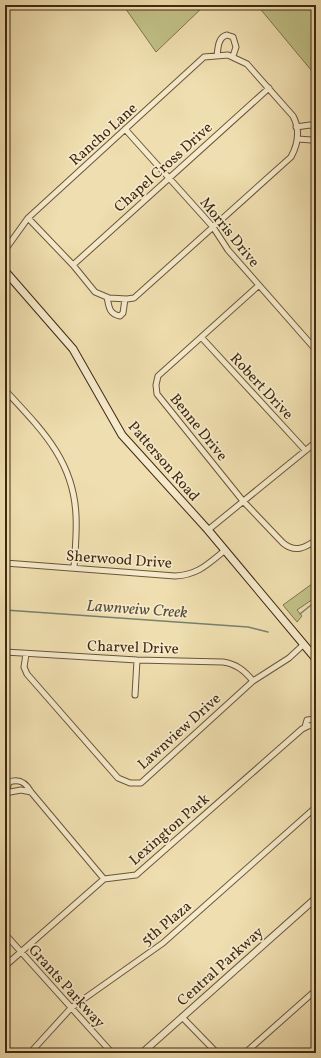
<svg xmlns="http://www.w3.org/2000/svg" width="321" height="1058" font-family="Vollkorn,serif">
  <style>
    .green { fill: #c0c086; stroke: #80744c }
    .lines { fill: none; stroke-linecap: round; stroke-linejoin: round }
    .stream { stroke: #778072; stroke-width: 1.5 }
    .minor-casing { stroke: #6b5638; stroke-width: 7 }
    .tertiary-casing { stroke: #6b5638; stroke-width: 8 }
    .secondary-casing { stroke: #3f2811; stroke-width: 9 }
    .minor { stroke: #f5eacb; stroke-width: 5 }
    .tertiary { stroke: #f5eacb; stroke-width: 6 }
    .secondary { stroke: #f5eacb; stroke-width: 7 }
    .labels { text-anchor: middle; stroke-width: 3.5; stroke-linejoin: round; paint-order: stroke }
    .street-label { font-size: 15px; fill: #3f2811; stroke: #f5eacb }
    .water-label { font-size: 16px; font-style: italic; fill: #564d3a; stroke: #f5eacb }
  </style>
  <rect width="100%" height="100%" fill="#efdeaf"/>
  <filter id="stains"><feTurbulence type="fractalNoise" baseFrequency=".005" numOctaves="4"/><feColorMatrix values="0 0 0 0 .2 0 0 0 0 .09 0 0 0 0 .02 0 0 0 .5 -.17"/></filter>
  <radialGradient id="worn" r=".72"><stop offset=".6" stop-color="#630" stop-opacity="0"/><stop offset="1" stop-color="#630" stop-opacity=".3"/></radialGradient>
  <path class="green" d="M123 5H205L156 52Z
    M257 5H316V76Z
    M316 581V597L297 610 302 616 297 622 283 605Z"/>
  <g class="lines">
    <path class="stream" d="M5 610 248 627 268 632
      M300 614 316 601"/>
    <g class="minor-casing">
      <path id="minor" d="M217 56C218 48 218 37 227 35L233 37 236 47 233 56
        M296 127 310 125 316 127
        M125 129 213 227 228 250 316 350
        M297 139 312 140 316 136
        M5 250 28 218 204 57 228 55 247 64 293 116C300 129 298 144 291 157L134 298 127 299 109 298 95 292 73 265 28 218
        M73 265 269 88
        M258 286 158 376 156 385 157 394 243 501 283 543C295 553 305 548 316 540
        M107 297C109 307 109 314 120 316L123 313 125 299
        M202 338 305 450
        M5 390C40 428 74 460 76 516 77 533 75 551 74 568
        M208 530 316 442
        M5 563 175 576C197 575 207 565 224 551
        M5 652 137 660 223 662C236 664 244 670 253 681
        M26 654 24 667 27 674 118 778 130 783H141L253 681 289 658 303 645
        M135 695 137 660
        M305 727 307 720 316 719
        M6 792 9 782C20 778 26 783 31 792
        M5 793 21 790 31 792 104 879
        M5 934 112 1053
        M5 966 104 879 136 875 302 729 308 726 316 725
        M182 1017 217 1053
        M30 1053 71 1008 163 943 316 807
        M245 1053 316 990"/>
    </g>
    <g class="tertiary-casing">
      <path id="tertiary" d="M142 1053 316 898"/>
    </g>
    <g class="secondary-casing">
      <path id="secondary" d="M5 271 73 349 122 435 208 530 316 659"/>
    </g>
    <use href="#minor" class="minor"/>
    <use href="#tertiary" class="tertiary"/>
    <use href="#secondary" class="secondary"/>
  </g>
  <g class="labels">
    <g class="street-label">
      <text transform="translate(103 134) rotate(-42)" y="5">Rancho Lane</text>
      <text transform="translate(163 167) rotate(-42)" y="5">Chapel Cross Drive</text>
      <text transform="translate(230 232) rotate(51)" y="5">Morris Drive</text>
      <text transform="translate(262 386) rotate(47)" y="5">Robert Drive</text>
      <text transform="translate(199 427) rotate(51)" y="5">Benne Drive</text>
      <text transform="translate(164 461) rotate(49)" y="5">Patterson Road</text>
      <text transform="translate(119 559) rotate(4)" y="5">Sherwood Drive</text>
      <text transform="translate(133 647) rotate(2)" y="5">Charvel Drive</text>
      <text transform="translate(179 731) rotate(-42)" y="5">Lawnview Drive</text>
      <text transform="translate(169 829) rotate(-41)" y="5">Lexington Park</text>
      <text transform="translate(166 923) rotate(-40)" y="5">5th Plaza</text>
      <text transform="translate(220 966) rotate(-42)" y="5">Central Parkway</text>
      <text transform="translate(67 986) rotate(48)" y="5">Grants Parkway</text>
    </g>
    <g class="water-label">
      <text transform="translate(137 608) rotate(4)" y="6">Lawnveiw Creek</text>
    </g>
  </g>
  <rect width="321" height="1058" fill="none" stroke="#efdeaf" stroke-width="20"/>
  <rect x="6" y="6" width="309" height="1046" fill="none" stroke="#3f2811" stroke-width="2"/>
  <rect x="10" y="10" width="301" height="1038" fill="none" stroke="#3f2811"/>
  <rect width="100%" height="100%" filter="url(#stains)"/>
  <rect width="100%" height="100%" fill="url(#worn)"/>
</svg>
